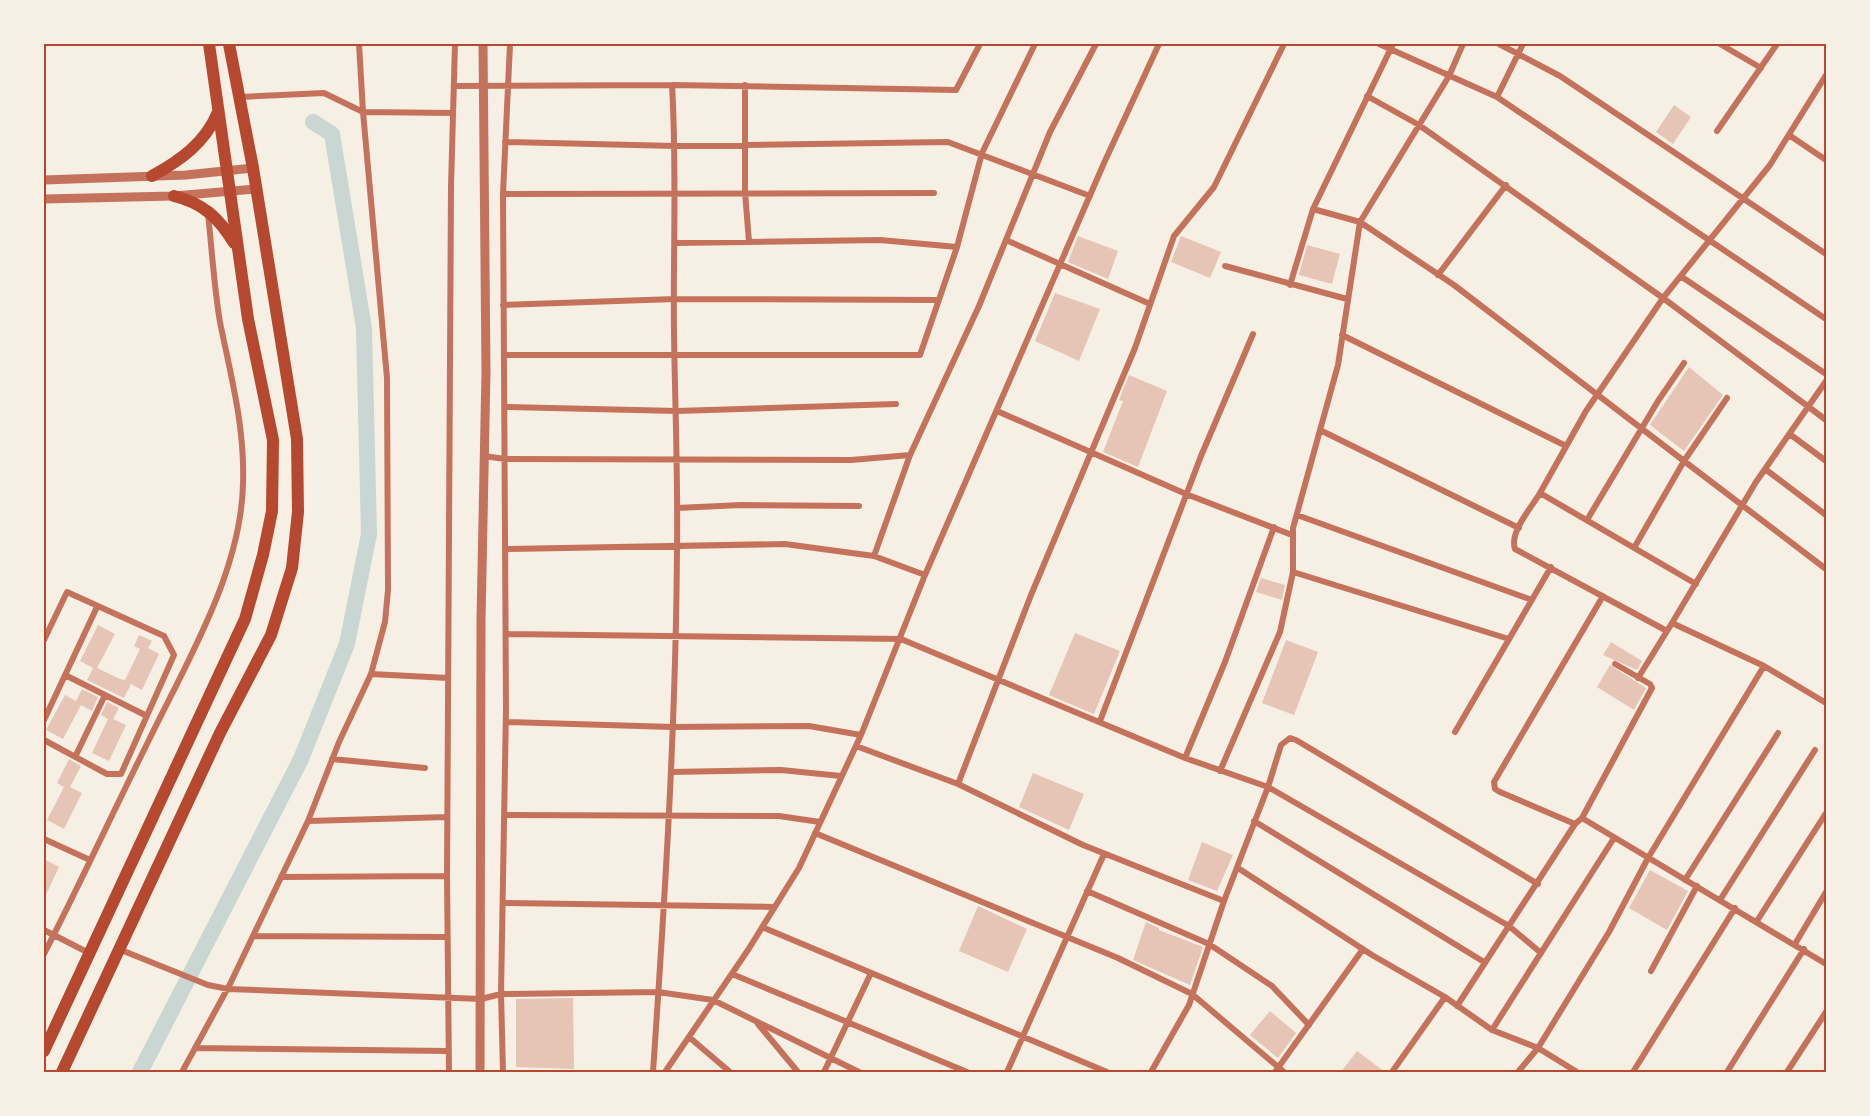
<svg xmlns="http://www.w3.org/2000/svg" width="1870" height="1116" font-family="Poppins,sans-serif">
  <style>
    .lines { fill: none; stroke-linecap: round; stroke-linejoin: round }
    .canal { stroke: #c9d6d2; stroke-width: 16 }
    .building { fill: #e6c5b7 }
    .minor { stroke: #c5725c; stroke-width: 6 }
    .tertiary { stroke: #c5725c; stroke-width: 9 }
    .primary { stroke: #b5482f; stroke-width: 12 }
    .neatline { fill: none; stroke: #b5482f; stroke-width: 2 }
  </style>
  <rect width="100%" height="100%" fill="#f6efe4"/>
  <g class="lines">
    <path class="canal" d="M140 1072 301 759 347 644 369 534 364 328 332 134 313 122"/>
  </g>
  <path class="building" d="M1674 105 1691 117 1673 144 1656 132Z
    M1078 236 1118 251 1108 279 1068 262Z
    M1181 236 1221 252 1210 278 1171 262Z
    M1307 245 1340 254 1332 284 1299 275Z
    M1055 293 1100 309 1079 361 1035 341Z
    M1689 367 1723 395 1684 451 1650 425Z
    M1129 375 1167 391 1138 467 1103 452 1123 401 1119 400Z
    M1261 578 1285 585 1282 600 1256 592Z
    M98 625 115 634 97 668 120 679 125 680 140 649 134 646 139 635 152 641 148 648 159 654 142 690 131 684 124 698 87 680 93 668 80 661Z
    M1075 633 1120 651 1094 714 1049 695Z
    M1286 640 1318 652 1294 715 1262 703Z
    M1611 642 1642 661 1637 670 1603 655Z
    M1610 665 1646 688 1634 710 1597 687Z
    M82 689 98 697 92 711 81 705 63 739 46 730 65 695 76 701Z
    M107 702 119 708 113 719 126 725 109 761 92 753 108 719 101 715Z
    M69 759 81 766 70 787 82 793 64 829 47 820 64 787 57 783Z
    M1033 773 1084 794 1069 830 1019 807Z
    M1202 842 1233 855 1217 891 1188 880Z
    M44 859 59 867 44 899Z
    M1650 870 1688 891 1667 930 1629 908Z
    M978 906 1027 929 1008 972 959 951Z
    M1146 922 1159 928V930L1203 947 1190 985 1133 960Z
    M573 998 574 1069 516 1067V999Z
    M1270 1011 1296 1033 1278 1058 1250 1035Z
    M1357 1051 1385 1072H1341Z"/>
  <g class="lines">
    <path class="minor" d="M1379 44 1497 97 1523 44
      M1499 44 1560 76 1826 254
      M1720 44 1761 68
      M1826 75 1770 165 1663 298 1826 420
      M745 85V192L749 242
      M454 86 672 85
      M1367 96 1419 125 1663 298 1586 411 1540 493 1696 584
      M239 97 324 93 363 112 453 113
      M1497 97 1826 319
      M1717 131 1777 44
      M1789 135 1826 160
      M505 142 676 146 948 142 1090 196
      M503 194 934 193
      M1313 209 1360 222 1454 285 1684 461 1727 398
      M1006 240 1150 304
      M676 243 880 240 957 247
      M1225 266 1347 299
      M1438 275 1506 185
      M1682 277 1826 374
      M1290 285 1313 209 1393 44
      M503 305 675 299 938 300
      M1342 335 1566 446
      M504 355H920L957 247 982 153 1035 44
      M505 407 677 411 896 404
      M997 411 1186 494 1292 535
      M1320 430 1519 528
      M1791 435 1826 461
      M484 456 505 459 851 460 910 455
      M1765 469 1826 515
      M1540 493C1532 507 1509 532 1515 549L1667 631
      M677 508 741 505 859 506
      M1297 515 1532 600
      M1587 520 1658 401 1684 363
      M1634 548 1684 461 1826 569
      M505 549 785 544 874 556 925 575
      M874 556 910 455 979 306 1050 132 1096 44
      M1293 572 1509 639
      M1672 623 1756 482 1826 381
      M506 634 901 639 1185 758 1268 787 1224 901 1189 1005 1151 1072
      M44 640 67 592 164 636 174 655 121 774H107L44 740
      M371 674 448 678
      M65 675 147 716
      M1638 678 1672 623 1764 666 1826 703
      M44 720 97 607
      M1100 721 1201 456 1253 334
      M506 722 672 727 809 726 861 735
      M1455 732 1551 567
      M856 746 958 784
      M75 757 105 695
      M1185 758 1225 662 1274 527
      M332 759 425 768
      M1220 771 1280 632 1293 572V528L1338 365 1360 222 1449 76 1463 44
      M671 772 781 770 841 776
      M505 815 779 816 820 822
      M1582 818 1652 688 1650 684 1615 664
      M308 821 447 817
      M1254 821 1484 962
      M1575 824 1500 792 1495 789 1494 782 1603 596
      M815 833 1118 958 1192 994 1284 1072
      M44 839 90 860
      M1238 868 1372 955 1445 997 1492 1030 1538 1048 1518 1072
      M281 877 447 876
      M1685 880 1778 733
      M1538 884 1296 740 1290 738 1281 745 1268 787 1509 926 1541 953
      M1087 891 1209 944 1272 986 1309 1025
      M1720 900 1815 750
      M1224 901 1083 845 958 784 1031 595 1135 348 1174 236 1214 187 1284 44
      M504 903 774 907
      M1757 921 1826 813
      M762 927 1107 1072
      M44 930 89 953
      M253 936 447 937
      M1795 944 1826 892
      M121 950 208 985 228 989 481 999 501 994 658 992 713 1000 859 1072
      M44 954C80 884 113 812 148 742 186 663 241 573 243 484 245 427 231 377 220 322 214 287 212 250 208 214
      M1651 971 1697 886
      M732 974 967 1072
      M1457 1006 1575 824 1582 818 1826 964
      M758 1024 798 1072
      M1492 1030 1614 838
      M689 1037 730 1072
      M195 1048 448 1051
      M182 1072 230 984 308 821 339 742 371 674 385 622 388 590 387 378 363 112 359 44
      M449 1072 447 876 451 186 455 44
      M503 1072 501 994 506 708 503 194 510 44
      M653 1072C665 897 676 722 677 547 678 475 675 404 674 333 673 250 677 168 672 85L956 90 980 44
      M665 1072 748 950 799 868 861 735 925 575 1104 163 1159 44
      M824 1072 871 973
      M1007 1072 1104 854
      M1275 1072 1363 949
      M1392 1072 1445 997
      M1577 1072 1538 1048 1609 932 1648 858 1764 666
      M1633 1072 1735 908
      M1727 1072 1804 949
      M1787 1072 1826 1012"/>
    <path class="tertiary" d="M44 180 186 175 253 168
      M44 199 174 196 256 189
      M480 1072 481 620 486 372 483 44"/>
    <path class="primary" d="M152 176C181 160 205 143 218 112
      M174 196C203 203 219 218 234 243
      M44 1051 245 619 263 555 272 511 273 440 248 319 209 44
      M62 1072 220 733 271 635 292 568 298 512 297 439 253 168 229 44"/>
  </g>
  <rect width="1870" height="1116" fill="none" stroke="#f6efe4" stroke-width="90"/>
  <rect x="45" y="45" width="1780" height="1026" class="neatline"/>
</svg>
